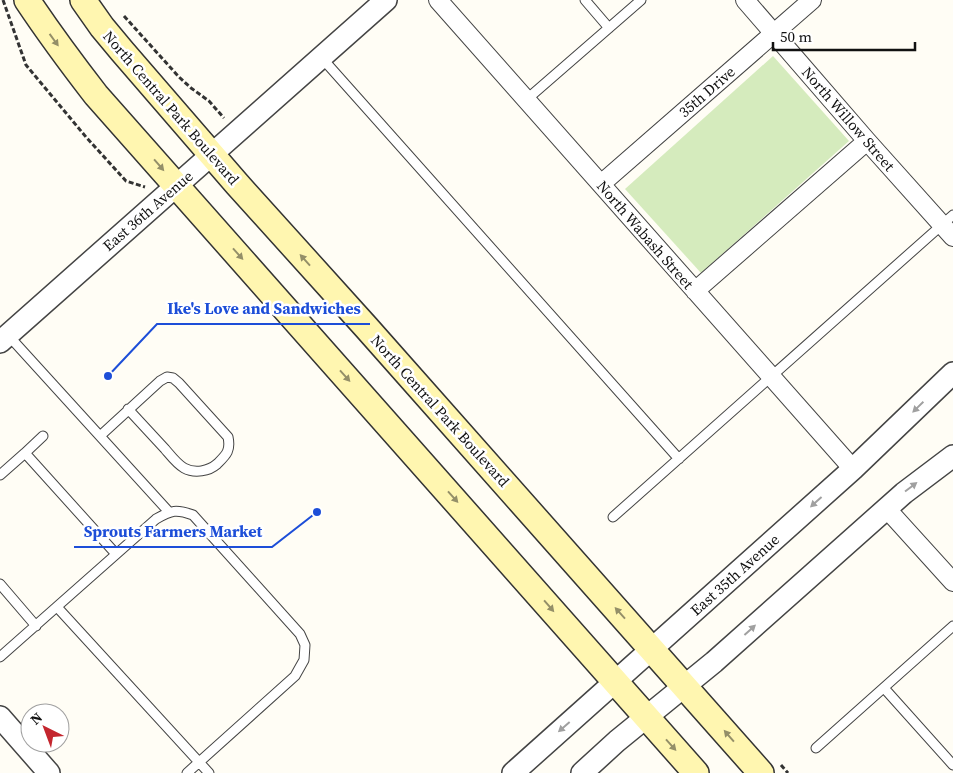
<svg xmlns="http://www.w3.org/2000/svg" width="953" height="773" font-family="'Source Serif 4',serif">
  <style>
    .green { fill: #d5ebbd }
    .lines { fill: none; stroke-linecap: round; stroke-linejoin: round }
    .service-casing { stroke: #444; stroke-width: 11 }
    .minor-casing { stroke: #444; stroke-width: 20 }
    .tertiary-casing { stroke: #444; stroke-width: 24 }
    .secondary-casing { stroke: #333; stroke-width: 28 }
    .path { stroke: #333; stroke-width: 3; stroke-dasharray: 5 2.5; stroke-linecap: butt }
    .service { stroke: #fff; stroke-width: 9 }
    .minor { stroke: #fff; stroke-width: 18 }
    .tertiary { stroke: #fff; stroke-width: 21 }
    .secondary { stroke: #fff6b0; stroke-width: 25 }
    .oneway { fill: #948f68 }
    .oneway2 { fill: #a0a0a0 }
    .labels { text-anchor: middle; stroke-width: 5; stroke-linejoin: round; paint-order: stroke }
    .street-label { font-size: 15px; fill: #111; stroke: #fff }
    .leader { fill: none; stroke: #1d4ed8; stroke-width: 2 }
    .callout-dot { fill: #1d4ed8; stroke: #fff; stroke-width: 2 }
    .callout-label { font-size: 16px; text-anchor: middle; font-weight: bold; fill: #1d4ed8; stroke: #fff; stroke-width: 5; stroke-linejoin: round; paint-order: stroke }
  </style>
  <rect width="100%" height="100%" fill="#fffdf5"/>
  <path class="green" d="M773 56 849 141 701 273 625 189Z"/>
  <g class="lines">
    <g class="service-casing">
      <path id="service" d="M585 0 609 28
        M321 57 679 459
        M526 100 641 0
        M8 335 169 512
        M100 436 160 381 167 377 173 378 179 383 228 437C231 451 226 455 217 464 209 471 195 474 184 468 177 464 171 456 165 449 153 436 141 423 128 409
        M25 453 43 436
        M0 475 25 453 116 554
        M613 517 953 215
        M0 584 36 626
        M57 607 209 773
        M0 657 156 519C172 510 176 509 193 515L300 634 305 645 304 660 295 676 187 773
        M884 688 953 765
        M816 748 953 626"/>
    </g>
    <g class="minor-casing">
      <path id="minor" d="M438 0 853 469
        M745 0 867 141 953 237
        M601 184 812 0
        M695 291 867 141
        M886 508 953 582"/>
    </g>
    <g class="tertiary-casing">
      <path id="tertiary" d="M0 342 386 0
        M0 717 49 773
        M513 773 853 469 953 373
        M582 773 617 741 714 662 904 493 953 456"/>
    </g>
    <g class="secondary-casing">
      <path id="secondary" d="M27 0C49 33 72 64 96 95L696 773
        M83 0 102 27 122 51 237 184 366 327 761 773"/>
    </g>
    <path class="path" d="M3 0 26 65 86 137 126 181 145 187
      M124 16 179 77 191 88 209 101 224 118
      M781 765 788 773"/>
    <use href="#service" class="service"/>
    <use href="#minor" class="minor"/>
    <use href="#tertiary" class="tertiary"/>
    <use href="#secondary" class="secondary"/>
  </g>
  <defs><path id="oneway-solid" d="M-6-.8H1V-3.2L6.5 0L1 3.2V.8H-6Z" transform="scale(1.25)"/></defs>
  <g class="oneway">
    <use href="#oneway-solid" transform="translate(54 40) rotate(54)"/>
    <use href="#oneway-solid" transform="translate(159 165) rotate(49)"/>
    <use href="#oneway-solid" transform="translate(238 254) rotate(48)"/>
    <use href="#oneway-solid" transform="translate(305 260) rotate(-132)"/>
    <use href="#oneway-solid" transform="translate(345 376) rotate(48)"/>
    <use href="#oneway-solid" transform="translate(453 497) rotate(48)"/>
    <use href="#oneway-solid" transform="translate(549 606) rotate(49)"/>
    <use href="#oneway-solid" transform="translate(620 613) rotate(-132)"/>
    <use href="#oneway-solid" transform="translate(729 736) rotate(-131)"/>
    <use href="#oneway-solid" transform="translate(671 745) rotate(48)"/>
  </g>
  <g class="oneway2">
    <use href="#oneway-solid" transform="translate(918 407) rotate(136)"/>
    <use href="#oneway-solid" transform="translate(911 487) rotate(-37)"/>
    <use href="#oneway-solid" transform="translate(816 502) rotate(138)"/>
    <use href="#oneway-solid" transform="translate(750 630) rotate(-42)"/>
    <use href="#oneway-solid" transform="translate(564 727) rotate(139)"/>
  </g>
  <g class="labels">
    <g class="street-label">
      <text transform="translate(707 92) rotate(-41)" y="5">35th Drive</text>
      <text transform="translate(171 108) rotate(49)" y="5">North Central Park Boulevard</text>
      <text transform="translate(848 119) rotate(49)" y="5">North Willow Street</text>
      <text transform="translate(148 211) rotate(-41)" y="5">East 36th Avenue</text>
      <text transform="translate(645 235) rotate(49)" y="5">North Wabash Street</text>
      <text transform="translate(440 411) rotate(48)" y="5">North Central Park Boulevard</text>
      <text transform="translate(735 575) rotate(-42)" y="5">East 35th Avenue</text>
    </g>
  </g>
  <path class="leader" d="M108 376L157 324H370M317 512L272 547H74"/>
  <g class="callout-dot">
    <circle cx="108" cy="376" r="5"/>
    <circle cx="317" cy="512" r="5"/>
  </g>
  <g class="callout-label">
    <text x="264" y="314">Ike's Love and Sandwiches</text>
    <text x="173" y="537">Sprouts Farmers Market</text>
  </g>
  <g transform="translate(45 728) rotate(318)"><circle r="24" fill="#ffffff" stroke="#a0a0a0"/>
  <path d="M0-4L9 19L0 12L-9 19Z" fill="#c4262e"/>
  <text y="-8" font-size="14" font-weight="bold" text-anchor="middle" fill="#111111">N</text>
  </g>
  <path d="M773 42v8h142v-8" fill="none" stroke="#111111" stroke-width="2.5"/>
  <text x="780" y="42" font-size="15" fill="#111111" stroke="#ffffff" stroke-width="4" paint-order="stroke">50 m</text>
</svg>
